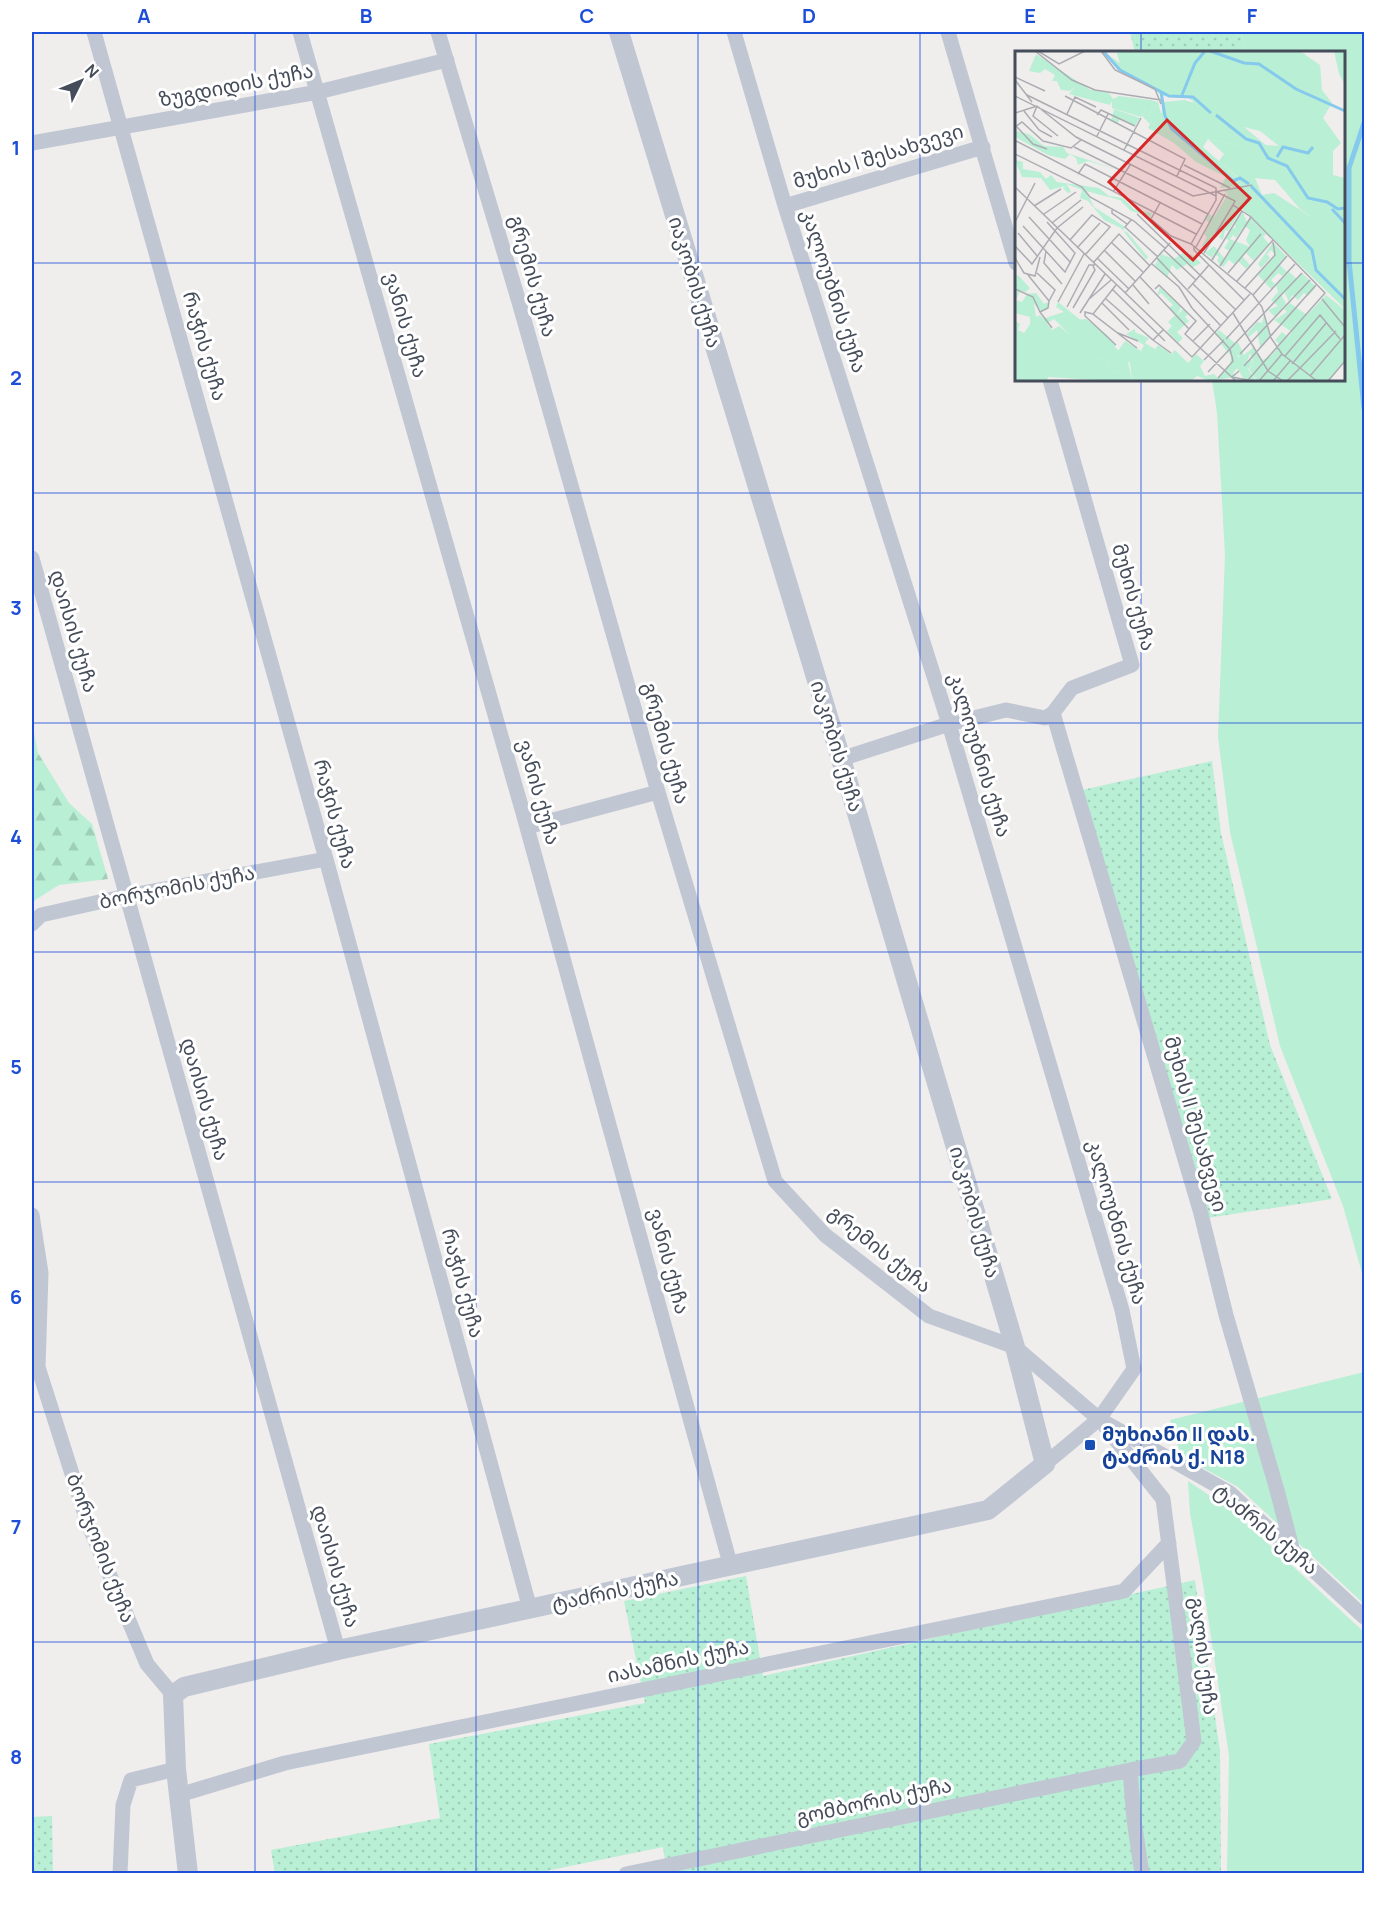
<svg xmlns="http://www.w3.org/2000/svg" width="1396" height="1905" font-family="Manrope,'Noto Sans Georgian',sans-serif">
  <style>
    .grass { fill: #b9efd5 }
    .forest { fill: url(#forest-firs) }
    .garden { fill: url(#garden-dots) }
    .lines { fill: none; stroke-linecap: round; stroke-linejoin: round }
    .stream { stroke: #85caed; stroke-width: 5 }
    .minor { stroke: #c0c7d3; stroke-width: 15 }
    .tertiary { stroke: #c0c7d3; stroke-width: 20 }
    .grid { fill: none; stroke: #1d4ed8; stroke-width: 1.5; stroke-opacity: 0.55 }
    .transit-dot { fill: #1a4fb4; stroke: #fff; stroke-width: 2 }
    .labels { text-anchor: middle; stroke-width: 6; stroke-linejoin: round; paint-order: stroke }
    .street-label { font-size: 20px; fill: #454d5a; stroke: #fff }
    .transit-label { font-size: 20px; font-weight: bold; fill: #164399; stroke: #fff; text-anchor: start }
    .inset-river { fill: none; stroke: #85caed; stroke-width: 3 }
    .inset-road { fill: none; stroke: #acadb2; stroke-width: 1.5 }
    .view { fill: #d62828; fill-opacity: 0.15; stroke: #d62828; stroke-width: 3 }
    .inset-edge { fill: none; stroke: #454d5a; stroke-width: 3 }
    .neatline { fill: none; stroke: #1d4ed8; stroke-width: 2 }
    .grid-label { font-size: 20px; text-anchor: middle; font-weight: bold; fill: #1d4ed8 }
  </style>
  <defs>
    <pattern id="forest-firs" width="22" height="20" patternUnits="userSpaceOnUse" patternTransform="scale(1.5)"><rect width="22" height="20" fill="#b9efd5"/><path d="M5 1l3.5 6h-7zM16 11l3.5 6h-7z" fill="#a0cfb9"/></pattern>
    <pattern id="garden-dots" width="8" height="8" patternUnits="userSpaceOnUse" patternTransform="scale(1.5)"><rect width="8" height="8" fill="#b9efd5"/><path d="M2 2h.1M6 6h.1" fill="none" stroke="#a0cfb9" stroke-width="1.8" stroke-linecap="round"/></pattern>
  </defs>
  <rect width="100%" height="100%" fill="#f0eded"/>
  <path class="grass" d="M1241 32H1364V1280L1343 1206 1280 1046 1230 832 1218 737 1225 555 1217 413 1212 380H1344V52H1245Z
    M1364 1372V1604L1238 1487 1181 1456 1170 1420Z
    M1188 1481 1235 1513 1364 1632V1873H1227L1229 1756 1203 1584 1190 1513Z"/>
  <path class="forest" d="M32 722 38 753 69 803 92 824 108 879 59 885 32 902Z"/>
  <path class="garden" d="M1130 32H1241L1245 52H1135Z
    M1212 761 1221 833 1270 1045 1332 1199 1207 1218 1082 790Z
    M746 1576 763 1676 1195 1580 1220 1751 1221 1873 667 1874 663 1847 536 1873 275 1874 271 1850 440 1818 429 1744 645 1703 624 1601Z
    M52 1816 53 1873H32V1817Z"/>
  <g class="lines">
    <path class="stream" d="M1364 123 1349 168V261L1364 408"/>
    <path class="minor" d="M94 32 326 859 530 1609
      M300 32 523 813 731 1567
      M438 32 519 302 658 792 775 1181 825 1235 929 1316 1015 1347 1099 1419 1230 1493 1364 1617
      M734 32 785 206 949 724 1122 1310 1134 1369 1099 1419 1045 1464
      M948 32 1016 263
      M32 143 318 92 447 60
      M785 206 983 147
      M32 558 338 1650
      M1053 713 1200 1210 1226 1315 1277 1490 1292 1548
      M841 759 949 724 1006 710 1045 718 1053 713 1072 688 1132 665 1050 380
      M527 827 658 792
      M32 924 41 915 126 896 326 859
      M32 1215 41 1273 38 1367 87 1521 147 1664 173 1695
      M1130 1770 1134 1820 1142 1874
      M179 1795 285 1763 1124 1591 1169 1543
      M120 1874 123 1805 131 1780 176 1769
      M626 1874 1130 1770 1180 1761 1194 1741 1163 1499 1105 1426"/>
    <path class="tertiary" d="M188 1874 176 1769 173 1695 184 1687 338 1650 988 1510 1045 1464 1015 1347 841 759 619 32"/>
  </g>
  <path class="grid" d="M255 32V1874M476 32V1874M698 32V1874M920 32V1874M1141 32V52M32 263H1016M1344 263H1364M1141 380V1874M32 493H1364M32 723H1364M32 952H1364M32 1182H1364M32 1412H1364M32 1642H1364"/>
  <rect class="transit-dot" x="1084" y="1439" width="12" height="12" rx="3"/>
  <g class="labels">
    <g class="street-label">
      <text transform="translate(236 85) rotate(-11)" y="7">ზუგდიდის ქუჩა</text>
      <text transform="translate(878 156) rotate(-17)" y="7">მუხის I შესახვევი</text>
      <text transform="translate(533 276) rotate(74)" y="7">გრემის ქუჩა</text>
      <text transform="translate(695 282) rotate(73)" y="7">იაკობის ქუჩა</text>
      <text transform="translate(834 291) rotate(72)" y="7">კალოუბნის ქუჩა</text>
      <text transform="translate(406 325) rotate(74)" y="7">ვანის ქუჩა</text>
      <text transform="translate(205 346) rotate(74)" y="7">რაჭის ქუჩა</text>
      <text transform="translate(1134 597) rotate(74)" y="7">მუხის ქუჩა</text>
      <text transform="translate(74 631) rotate(74)" y="7">დაისის ქუჩა</text>
      <text transform="translate(666 743) rotate(74)" y="7">გრემის ქუჩა</text>
      <text transform="translate(837 746) rotate(73)" y="7">იაკობის ქუჩა</text>
      <text transform="translate(980 755) rotate(73)" y="7">კალოუბნის ქუჩა</text>
      <text transform="translate(539 792) rotate(74)" y="7">ვანის ქუჩა</text>
      <text transform="translate(335 814) rotate(75)" y="7">რაჭის ქუჩა</text>
      <text transform="translate(177 887) rotate(-11)" y="7">ბორჯომის ქუჩა</text>
      <text transform="translate(205 1099) rotate(74)" y="7">დაისის ქუჩა</text>
      <text transform="translate(1196 1124) rotate(74)" y="7">მუხის II შესახვევი</text>
      <text transform="translate(975 1212) rotate(74)" y="7">იაკობის ქუჩა</text>
      <text transform="translate(1117 1222) rotate(74)" y="7">კალოუბნის ქუჩა</text>
      <text transform="translate(880 1249) rotate(39)" y="7">გრემის ქუჩა</text>
      <text transform="translate(669 1261) rotate(75)" y="7">ვანის ქუჩა</text>
      <text transform="translate(463 1283) rotate(75)" y="7">რაჭის ქუჩა</text>
      <text transform="translate(1266 1529) rotate(40)" y="7">ტაძრის ქუჩა</text>
      <text transform="translate(101 1548) rotate(69)" y="7">ბორჯომის ქუჩა</text>
      <text transform="translate(336 1566) rotate(74)" y="7">დაისის ქუჩა</text>
      <text transform="translate(615 1591) rotate(-12)" y="7">ტაძრის ქუჩა</text>
      <text transform="translate(1204 1656) rotate(83)" y="7">გალის ქუჩა</text>
      <text transform="translate(678 1661) rotate(-12)" y="7">იასამნის ქუჩა</text>
      <text transform="translate(874 1801) rotate(-12)" y="7">გომბორის ქუჩა</text>
    </g>
    <g class="transit-label">
      <text x="1102" y="1441">მუხიანი II დას.<tspan x="1102" dy="23">ტაძრის ქ. N18</tspan></text>
    </g>
  </g>
  <g transform="translate(1015 51)">
    <rect width="330" height="330" fill="#f0eded"/>
    <path d="M87 0 105 12 101 0H285L305 14 307 39 317 52 308 67 326 92 318 100V124L330 127V258L208 139 224 136 205 137 211 126 181 111 159 92 162 87 137 73 134 63 139 53 128 57 131 60 126 66 97 57V50L95 54 54 43 60 36 94 42 98 48 104 45 135 49 143 51 146 63 149 51 169 49 180 52 171 45H146L139 37 102 18ZM229 76 245 80 264 95 251 94ZM193 88 222 94 233 106 228 131 188 96ZM240 127 260 129 285 158 301 169 259 142 247 144ZM319 0H330V33L324 23ZM3 224 15 237 11 241 5 240 1 249 7 251 12 243 21 242 29 253 33 251V257L26 260 19 253 21 266 25 264 37 279 44 275 54 283 70 310H83L87 307 107 317 103 322 95 320 96 314 90 315 99 330 33 326 32 330H0V270L5 273 3 279 9 282 15 273V266L0 262V225ZM71 268 91 283 101 294 99 297 61 269ZM204 279 221 293 223 307 225 305 231 313 236 308 239 313 233 318 241 330H230L222 317 218 322 225 330 219 326 195 330 182 325 176 330H117L115 312 103 300 110 290 126 300 124 304 138 301 143 294 156 303 160 299 173 312 181 303 189 310 185 315 190 325 199 323 203 327 215 314 216 305 206 293 208 290 201 282Z" fill="#b9efd5" fill-rule="evenodd"/>
    <path d="M0 80 14 83 29 95 48 96 52 102 104 119 73 110 63 114 61 107 55 103 50 108 33 104 0 86ZM0 109 8 111V118L25 121 31 128 36 124 42 131 84 137 94 145 108 147 119 158 137 162 135 169 150 180 140 178 130 164 116 160 105 149 71 140 79 156 110 176 108 180 112 181 133 206 131 209 106 177 89 169 73 150 65 147 67 139 52 133 56 141 53 142 48 137 50 135 35 139 26 127 7 126Z" fill="#b9efd5"/>
    <path d="M193 88 222 94 233 106 239 116 229 131 204 110 209 103Z" fill="#b9efd5"/>
    <path d="M21 3 74 38 73 40 60 36 55 40 46 39 42 30H37L40 24 30 18 25 22 14 20ZM126 49 139 53 134 63 137 73 162 87 159 92 133 77 135 73 127 65 131 60 123 53ZM99 58 125 67 120 75 105 68 102 73 96 70ZM213 143 228 155 213 180 210 179 208 189 204 186 207 181 203 177 191 197 187 195 192 186 189 183 195 172 190 169 194 163 199 166ZM227 160 232 171 221 187 218 184 215 188 235 196 231 189 235 179 230 175 236 167 251 183 248 186 254 193 239 210 230 201 227 205 235 214 231 218 223 210 219 213 214 209 208 216 202 210 204 206 199 203 197 207 190 202 199 195 210 208 215 200 209 197 214 190 211 187 218 176 221 178 219 173ZM258 191 271 205 264 213 272 221 267 225 263 222 256 229 260 233 256 238 243 224 260 204 256 199 252 203 255 207 246 217 243 213ZM168 202 173 207 176 203 186 212 176 217 172 213 162 219 157 214 152 227 140 214 146 203 159 208ZM274 221 282 228 287 222 301 236 293 245 289 242 283 249 277 244 274 251 269 240 266 243 271 253 260 266 253 259 263 255 256 249 263 241 261 234ZM145 236 166 256 162 264 168 258 173 263 170 266 174 270 162 281 168 287 163 292 152 280 157 275 153 271 160 264 154 257 158 254 146 242 142 245ZM311 244 330 259V310L314 330H242L234 318 239 313 235 302 231 313 217 297 223 291 229 304 239 296 247 309 256 305 265 294 260 289 267 281 273 286 277 281 259 269 272 261 269 258 275 252 292 264ZM43 251 112 306 117 330H99L88 319 90 315 96 314V320L103 322 107 317 87 307 80 312 70 310 56 297 54 283 39 268 31 273 27 268 49 261 41 256ZM249 264 255 286 245 296 242 279 234 286 232 283 242 271 247 272ZM120 278V281L134 287 130 292 140 298 138 307 124 304 129 294 111 283Z" fill="#b9efd5"/>
    <path class="inset-river" d="M88 0 105 19 154 45 178 46 196 62M195 0 229 12 244 13 281 38 330 60M146 41 150 65 157 78 218 130 225 127 234 133M167 44 180 12 190 0M201 64 231 88 244 92 253 107 272 115 293 147 312 151 323 158 330 157M262 106 268 96 293 102 298 96M236 135 297 199 301 219 330 248M317 158 330 172"/>
    <path class="inset-road" d="M20 0 57 29 80 39 146 49M23 0 44 13 70 0M86 0 100 19 140 38 146 53M0 26 30 40M0 29 17 51M12 44 201 137V149L176 193M0 45 201 145M50 45 170 108 162 125M22 55 61 86 178 145 237 134M22 55 18 65 43 85M9 60 24 79 37 86M0 62 22 55M52 63 60 46 81 56M82 64 86 59 120 75M0 76 7 71 28 90 56 97 66 89M2 76 18 93 32 98M82 85 93 63M1 90 181 183M59 96 193 163M109 99 126 67M0 103 67 136 75 146 119 170 151 198M169 114 215 137M63 123 70 113 187 173M0 136 177 306 235 243M98 141 115 114M202 141 220 150 218 154 236 166 310 242 233 329 217 326 224 320M145 152 136 168 156 185 176 193 238 244 247 256 256 287 267 303 302 330M19 155 46 138M97 157V162L112 173M29 163 61 141M122 163 221 259M14 166 56 212M116 169 110 176 143 206M0 171 20 132M37 172 66 149M8 175 50 221 60 202 32 171M3 182 23 206M55 189 77 164 95 176 70 204M96 191 129 222M0 195 17 213 42 177 68 156M179 195V199L229 249M181 196 210 143M62 197 85 172M89 199 121 231M149 199 181 229M31 200 29 212 47 233M189 202 218 154M0 207 9 222 20 225 25 206M82 207 114 238M142 207 206 275M197 209 227 160M78 212 104 183 135 215M137 213 164 236 177 257 215 298 218 310 203 327M205 215 236 166M213 222 246 183M13 224 34 250 40 239 22 222M125 226 174 278 170 283 221 330M222 230 258 189M178 233 213 267M101 234 78 263 122 297M118 234 134 253M230 237 260 204 258 191M0 238 18 246 25 261 33 257 34 250M97 238 150 290M140 238 144 234 181 270 174 278M173 238 194 214M110 242 155 192M238 244 272 205M91 248 138 289 148 279M307 248 330 276M73 249 96 229M43 251 69 203M87 252 114 279M52 256 74 214H80M58 257 80 219 78 215M25 261 37 277M65 262 90 223M218 262 253 320 268 330M78 263 70 261V265L101 294M103 282 123 290M211 288 280 213M138 289 156 302M178 290 195 273M225 303 295 229M270 305 305 264 325 288M189 309 209 289M277 313 312 271M229 315 301 234M285 317 321 280M193 321 287 222M295 325 330 284M244 330 267 303M258 330 275 310M272 330 285 317M313 330 330 310"/>
    <path class="view" d="M152 69 235 147 178 209 94 131Z"/>
    <rect width="330" height="330" class="inset-edge"/>
  </g>
  <rect width="1396" height="1905" fill="none" stroke="#ffffff" stroke-width="66"/>
  <g transform="translate(81 81) rotate(47)" stroke="#ffffff" stroke-width="4.5" paint-order="stroke">
  <path d="M0-4.5L10 22L0 15L-10 22Z" fill="#454d5a"/>
  <text y="-9" font-size="16" font-weight="bold" text-anchor="middle" fill="#454d5a">N</text>
  </g>
  <rect x="33" y="33" width="1330" height="1839" class="neatline"/>
  <g class="grid-label">
    <text x="144" y="23">A</text>
    <text x="366" y="23">B</text>
    <text x="587" y="23">C</text>
    <text x="809" y="23">D</text>
    <text x="1030" y="23">E</text>
    <text x="1252" y="23">F</text>
    <text x="16" y="155">1</text>
    <text x="16" y="385">2</text>
    <text x="16" y="615">3</text>
    <text x="16" y="844">4</text>
    <text x="16" y="1074">5</text>
    <text x="16" y="1304">6</text>
    <text x="16" y="1534">7</text>
    <text x="16" y="1764">8</text>
  </g>
</svg>
